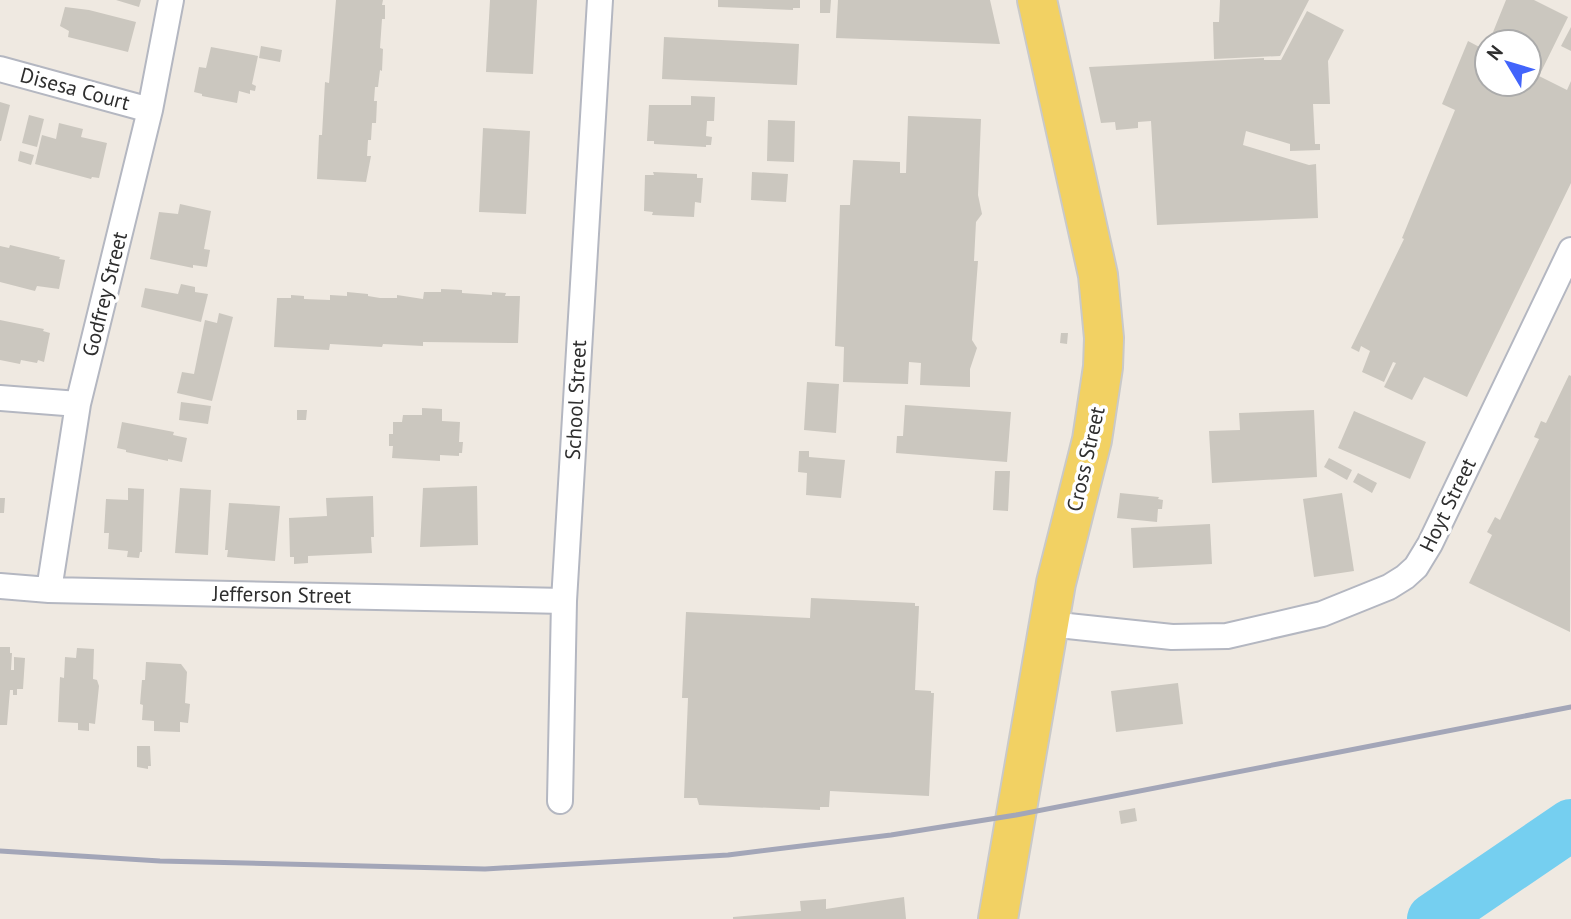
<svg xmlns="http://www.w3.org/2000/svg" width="1571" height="919" font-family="'PT Sans',sans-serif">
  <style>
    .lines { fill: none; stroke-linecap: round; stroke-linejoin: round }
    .river { stroke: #75cff0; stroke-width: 52 }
    .building { fill: #cbc7bf }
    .minor-casing { stroke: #b4b7c1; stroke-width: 28 }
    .primary-casing { stroke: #c9c9c9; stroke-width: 42 }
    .minor { stroke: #fff; stroke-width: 24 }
    .primary { stroke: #f2d163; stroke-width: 38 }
    .rail { stroke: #a3a6b8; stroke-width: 5 }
    .labels { text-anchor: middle; stroke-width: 7; stroke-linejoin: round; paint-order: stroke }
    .street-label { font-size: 21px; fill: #2e2e2e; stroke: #fff }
  </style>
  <rect width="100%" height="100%" fill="#efe9e1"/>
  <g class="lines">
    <path class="river" d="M1433 919 1571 825"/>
  </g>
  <path class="building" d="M116 0H141L139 7Z
    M336 0H383L382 5H385V19H382L380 48 383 49 382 71 380 70 378 87H375L374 101H377L376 123H372L371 140H368L367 156H371L366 182 317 179 319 135H322L325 82 329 83Z
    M490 0H537L533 74 486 72Z
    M718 0H800V8H793V10L718 7Z
    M820 0H831L830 13H820Z
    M838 0H990L1000 44 836 38Z
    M1220 0H1309L1280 56 1214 59 1213 22H1219Z
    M1506 0H1534L1568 17 1539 76 1567 90 1571 81V183L1467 397 1424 377 1412 400 1384 387 1396 363 1393 362 1384 382 1362 372 1370 351 1361 346 1359 352 1351 348 1404 239 1402 238 1455 110 1442 104 1468 41 1487 51V84H1529V42H1489Z
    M65 7 89 10 136 22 128 52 68 37 69 31 60 26Z
    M1307 11 1344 30 1328 61 1330 104H1313L1315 144H1320V150L1290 151V144L1246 131 1243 145 1309 165 1316 164 1318 218 1157 225 1151 121 1138 122V128L1116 130 1115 122 1101 123 1089 67 1264 58V60H1281Z
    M1571 27V51L1561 46Z
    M664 37 799 44 797 85 662 79Z
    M261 46 282 50 280 62 259 58Z
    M211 47 258 56 252 84 256 86 255 91 250 90V94L239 91 237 103 202 96V94L194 92 199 67 206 68Z
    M691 96 715 97 714 121H707L706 136 712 137 711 145H706V147L654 144V141H647L649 105H691Z
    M0 102 10 105 1 141H0Z
    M29 115 44 119 37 147 22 143Z
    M908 116 981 119 978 195 982 214 976 222 974 261H978L972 340 977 348 970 369V387L920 385 921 363 909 362 908 384 843 382 844 347 835 346 840 205H850L853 160 900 162V173H906Z
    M768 120 795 121 794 162 767 161Z
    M59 123 83 129 81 137 107 143 99 178 92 177 91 179 35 164 42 135 56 139Z
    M483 128 530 131 526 214 479 212Z
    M20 151 34 155 31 165 18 161Z
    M653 172 697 174V178H703L701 203 695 202 694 217 652 215 653 212 644 211 645 175H654Z
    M752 172 788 174 786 202 751 200Z
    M180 204 211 211 204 249 210 250 207 267 193 265V268L150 259 159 212 178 214Z
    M10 245 60 257 59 259 65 260 59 289 37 286 35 291 0 282V246L9 248Z
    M181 284 195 287V292L208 294 201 322 141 307 145 288 178 294Z
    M441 289 462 290V293L492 295V292L506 293 505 296H520L518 343 423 342V346L383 344 382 347 330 344 329 350 274 347 277 298H291V295L304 296V299L330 300V295L347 296V292L368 294V296L380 298H397V295L423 299 424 292H441Z
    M219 313 233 317 212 401 177 393 182 372 194 374 205 320 217 323Z
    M0 320 44 329 43 331 50 333 44 362 38 360 37 363 21 360 20 364 0 360Z
    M1061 333H1068L1067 344 1060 343Z
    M1569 375 1571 376 1570 632 1469 583 1492 535 1487 532 1495 517 1500 520 1539 439 1534 437 1541 421 1546 423Z
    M807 382 839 384 836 433 804 430Z
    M181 402 211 406 208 424 179 420Z
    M905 405 1011 412 1007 462 896 453 897 436H903Z
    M422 408 442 409V421L460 422 459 442H463L462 453H459V456L440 455V461L392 458 393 446H389V434H393V422H402L403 415H422Z
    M297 410H307L306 420H297Z
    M1314 410 1317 477 1212 483 1209 431 1240 430 1239 413Z
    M1354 411 1426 442 1410 479 1338 448Z
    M122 422 174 432 173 435 187 438 182 462 168 459V461L126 452V450L117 448Z
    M799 451H809V457L845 460 841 498 806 495 807 473 798 472Z
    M1329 458 1352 470 1347 480 1324 467Z
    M995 471H1010L1008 511 993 510Z
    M1358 473 1377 483 1372 493 1353 482Z
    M477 486 478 545 420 547 423 488Z
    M128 488 144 489 142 552H140L139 558 127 557 128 551 108 549 109 533H104L106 499 128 500Z
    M180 488 211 490 208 555 175 553Z
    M1120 493 1159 497 1158 499 1163 500 1162 509H1158L1157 522 1117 518Z
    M1342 493 1354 571 1314 577 1303 499Z
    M373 496 374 537H371L372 553 308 556V563L294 564V557H290L289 518 327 516 326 498Z
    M0 498H5L4 513H0Z
    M229 503 280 506 275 561 227 557 228 550H225Z
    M1210 524 1212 564 1133 568 1131 528Z
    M811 598 915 603V606H919L915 690 931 691V693H934L929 796 830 791 829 807H820V810L699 805 697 798H684L688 698H682L686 612 810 618Z
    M0 647H10V653H12L11 670H14V657L25 658 23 689H17V695H13V690H10L7 725H0Z
    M77 648 94 649 93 679 97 680 99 686 95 724 89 723V731L78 730V723L58 722 60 677 64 678 65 657 76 658Z
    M146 662 181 664 187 672 185 703 190 704 188 723 180 722V732L154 731V721L142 720 143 705 140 704 142 680H145Z
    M1178 683 1183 724 1116 732 1111 691Z
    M137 746H150L151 766H148V769L137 767Z
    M1135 808 1137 821 1121 824 1119 811Z
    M904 897 906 919H733V917L801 911 800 901 826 899V909Z"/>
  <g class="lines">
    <g class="minor-casing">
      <path id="minor" d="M0 69 150 110
        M0 398 78 404
        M0 586 49 590 564 601
        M49 590 78 404 150 110 171 0
        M1049 624 1172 637 1227 636 1322 614 1389 587 1405 577 1416 567 1430 544 1571 250
        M560 801 564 601 600 0"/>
    </g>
    <g class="primary-casing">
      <path id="primary" d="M998 919 1056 583 1092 440 1103 367 1104 338 1098 275 1037 0"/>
    </g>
    <use href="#minor" class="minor"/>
    <use href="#primary" class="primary"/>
    <path class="rail" d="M0 851 160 861 485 869 728 855 891 835 1016 815 1571 707"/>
  </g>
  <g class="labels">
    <g class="street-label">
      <text transform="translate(75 89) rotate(15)" y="7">Disesa Court</text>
      <text transform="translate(105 294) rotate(-76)" y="7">Godfrey Street</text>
      <text transform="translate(576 400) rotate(-87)" y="7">School Street</text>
      <text transform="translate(1086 459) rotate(-77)" y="7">Cross Street</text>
      <text transform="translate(1448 505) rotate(-64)" y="7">Hoyt Street</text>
      <text transform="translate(282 595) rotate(1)" y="7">Jefferson Street</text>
    </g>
  </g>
  <g transform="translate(1508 63) rotate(308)"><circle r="33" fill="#ffffff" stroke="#ababab" stroke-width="2"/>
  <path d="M0-5L12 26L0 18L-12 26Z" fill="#4264fb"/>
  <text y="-10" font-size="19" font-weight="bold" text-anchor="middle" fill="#2e2e2e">N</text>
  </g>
</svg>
